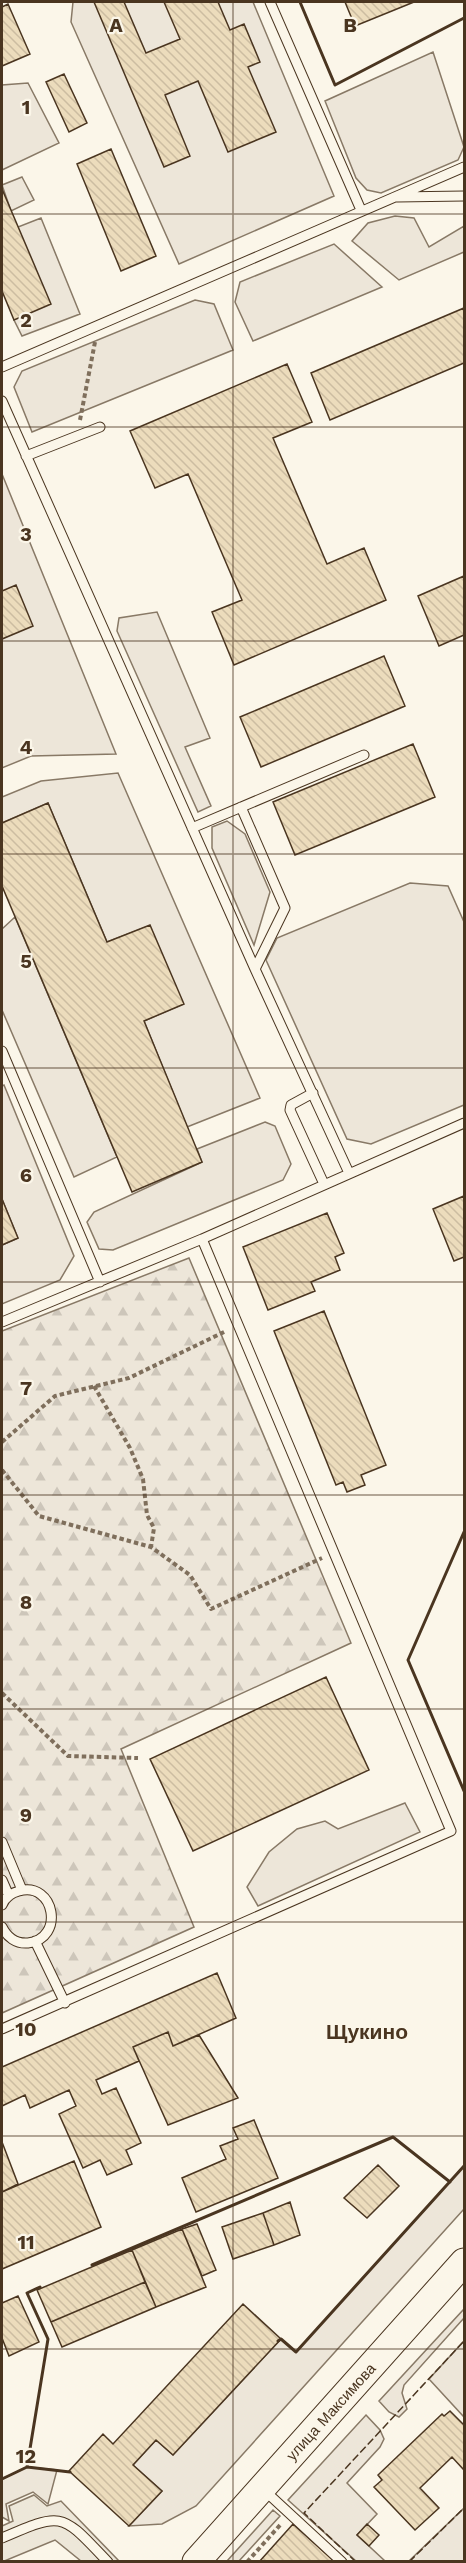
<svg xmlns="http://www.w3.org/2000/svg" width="466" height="2563" font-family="'Work Sans',sans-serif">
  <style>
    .grass { fill: #ede6d9; stroke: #887966; stroke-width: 1.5 }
    .forest { fill: url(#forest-firs); stroke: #887966; stroke-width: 1.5 }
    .parking { fill: #ede7d9; stroke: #887966; stroke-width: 1.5 }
    .building { fill: url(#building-back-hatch); stroke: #4a3520; stroke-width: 1.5 }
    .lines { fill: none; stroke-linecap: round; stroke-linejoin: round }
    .lane-casing { stroke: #4a3520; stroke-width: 11 }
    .secondary-casing { stroke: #4a3520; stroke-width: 29 }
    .path { stroke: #7f6f5c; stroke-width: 4; stroke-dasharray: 4.5 3; stroke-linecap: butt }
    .lane { stroke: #fbf6e9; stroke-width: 9 }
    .secondary { stroke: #fbf6e9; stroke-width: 27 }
    .fence { stroke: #4a3520; stroke-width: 1.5; stroke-dasharray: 8 3; stroke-linecap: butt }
    .wall { stroke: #4a3520; stroke-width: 3 }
    .grid { fill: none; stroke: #4a3520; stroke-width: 1.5; stroke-opacity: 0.55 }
    .labels { text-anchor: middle; stroke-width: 4.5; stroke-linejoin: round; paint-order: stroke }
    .street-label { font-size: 15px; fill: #4a3520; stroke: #fbf6e9 }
    .district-label { font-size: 21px; font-weight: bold; fill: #4a3520; stroke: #fbf6e9 }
    .grid-label { font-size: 20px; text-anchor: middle; font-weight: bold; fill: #4a3520; stroke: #fbf6e9; stroke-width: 4.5; stroke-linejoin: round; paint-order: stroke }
  </style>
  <defs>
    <pattern id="forest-firs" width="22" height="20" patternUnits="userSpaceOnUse" patternTransform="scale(1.5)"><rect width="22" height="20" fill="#ede6d9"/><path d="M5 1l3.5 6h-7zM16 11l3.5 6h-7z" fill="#cdc6ba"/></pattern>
    <pattern id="building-back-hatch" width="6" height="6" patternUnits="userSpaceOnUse" patternTransform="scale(1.5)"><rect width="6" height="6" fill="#ecdcbc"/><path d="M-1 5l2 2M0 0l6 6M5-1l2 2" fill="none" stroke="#ccbda1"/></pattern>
  </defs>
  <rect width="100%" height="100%" fill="#fbf6e9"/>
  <path class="grass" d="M73 2H253L334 196 179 264 71 22Z
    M433 52 464 147 458 160 381 193 367 190 356 178 325 101Z
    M28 83 59 143 2 170V85Z
    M22 177 34 200 11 211 2 185Z
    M395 216 414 218 429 247 464 226V252L399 280 352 241 368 223Z
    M41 218 80 314 22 336 14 320 18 227Z
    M334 244 382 287 253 341 235 302 240 282Z
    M195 300 214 304 233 350 32 432 14 387 22 371Z
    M2 474 116 754 31 756 2 768Z
    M157 612 210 738 185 747 211 806 198 812 117 631 119 618Z
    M118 773 260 1098 187 1127 144 1021 183 1004 149 926 107 942 48 803 2 823V797L41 781Z
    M227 821 245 834 270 892 254 945 212 848V827Z
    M410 883 448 886 464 922V1105L371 1144 347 1139 266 960 277 938Z
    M15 917 117 1157 74 1177 2 1010V929Z
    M4 1085 74 1256 60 1280 2 1304V1245L18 1238 2 1199V1086Z
    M265 1122 275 1126 291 1164 283 1180 113 1250 99 1249 87 1222 94 1212 202 1162 197 1149Z
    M405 1803 420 1832 258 1906 247 1887 269 1852 297 1829 325 1821 338 1829Z
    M464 2166V2209L196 2506 162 2524 129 2526 162 2491 133 2465 156 2440 173 2455 281 2339 296 2352Z
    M464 2309V2318L404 2385 402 2393 407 2409 399 2417 389 2412 379 2401Z
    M464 2341V2417L429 2379Z
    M366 2415 380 2430 384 2439 380 2447 347 2483 377 2514 357 2535 385 2561H356L288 2500Z
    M27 2467 57 2470 48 2504 33 2492 6 2504 9 2521 2 2517V2479Z
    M464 2508V2561H409Z
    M273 2510 280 2516 239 2561H227Z"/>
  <path class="forest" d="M189 1258 351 1643 121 1749 194 1927 2 2013V1331Z"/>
  <path class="parking" d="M34 2495 47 2506 61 2501 119 2561H81L55 2540 2 2562V2526L13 2521 9 2506Z"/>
  <path class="building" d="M94 2H124L146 53 180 39 164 2H218L230 30 244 24 260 62 248 67 276 132 228 152 198 81 165 95 190 156 164 167Z
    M345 2H414L355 26Z
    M8 4 30 54 2 66V7Z
    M64 74 87 123 69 132 46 82Z
    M111 149 156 256 121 271 77 164Z
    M2 189 51 304 14 320 2 291Z
    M464 308V363L330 420 311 373Z
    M287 364 312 422 273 438 327 564 364 548 386 600 234 665 212 612 242 600 188 474 155 488 130 431Z
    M464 576V635L439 646 418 596Z
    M16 585 33 626 2 639V591Z
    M384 656 405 706 261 767 240 717Z
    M413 744 435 797 295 855 273 802Z
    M48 803 107 942 150 925 184 1004 144 1021 202 1162 132 1192 2 886V823Z
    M464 1196V1257L454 1261 433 1209Z
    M2 1199 18 1238 2 1245Z
    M327 1213 344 1253 335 1257 340 1270 311 1282 315 1291 268 1310 243 1247Z
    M324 1311 386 1465 361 1475 365 1485 347 1492 343 1482 336 1485 274 1331Z
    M326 1677 369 1770 193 1851 150 1759Z
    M217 1973 236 2018 173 2046 168 2032 133 2047 139 2061 96 2080 102 2094 116 2088 141 2143 126 2150 132 2164 107 2175 100 2160 83 2168 59 2114 76 2106 69 2090 30 2108 25 2095 2 2106V2067Z
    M168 2032 173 2046 199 2035 238 2098 168 2125 133 2047Z
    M254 2120 278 2178 196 2212 182 2178 226 2159 220 2146 238 2139 233 2128Z
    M2 2142 18 2184 2 2192Z
    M74 2161 101 2227 2 2269V2192Z
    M378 2165 399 2186 367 2218 344 2198Z
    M290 2202 300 2235 274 2245 263 2213Z
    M263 2213 274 2245 233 2259 222 2227Z
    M197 2224 216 2270 202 2276 182 2229Z
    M182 2229 206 2287 156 2307 132 2250Z
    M132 2250 145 2282 51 2322 37 2290Z
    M145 2282 156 2307 62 2347 51 2322Z
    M18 2296 39 2342 9 2356 2 2338V2303Z
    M243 2304 281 2339 173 2455 156 2440 133 2465 162 2491 129 2526 69 2471 103 2434 113 2444Z
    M450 2411 464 2425V2470L452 2457 420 2488 439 2508 415 2530 374 2487 382 2480 378 2475 442 2414 444 2416Z
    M293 2524 335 2562H259Z
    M367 2524 379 2535 369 2546 357 2535Z"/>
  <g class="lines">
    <g class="lane-casing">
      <path id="lane" d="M270 2 361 210
        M397 197 464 196
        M2 367 464 167
        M2 401 255 969 349 1173
        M26 456 100 427
        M241 807 285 908 255 969
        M192 828 364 755
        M2 1051 100 1282
        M313 1093 291 1105 290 1110 324 1184
        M2 1322 202 1239 464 1123
        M2 1842 22 1890
        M2 1880 9 1896
        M2 1905C5 1898 11 1893 19 1891 55 1881 65 1939 28 1943 16 1944 7 1937 2 1927
        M35 1941 65 2003
        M2 2029 451 1831 202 1239
        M264 2490 342 2562
        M2 2538C64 2511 61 2513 108 2562"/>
    </g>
    <g class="secondary-casing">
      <path id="secondary" d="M196 2562 464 2262"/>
    </g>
    <path class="path" d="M80 420 95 342
      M94 1386 130 1448 143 1479 147 1515 154 1528 151 1547
      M2 1442 55 1396 129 1378 226 1331
      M2 1470 39 1516 151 1547 190 1575 211 1609 322 1558
      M2 1693 68 1756 138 1758
      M247 2562 281 2524"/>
    <use href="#lane" class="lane"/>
    <use href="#secondary" class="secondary"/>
    <path class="fence" d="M356 2562 304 2513 464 2341
      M409 2562 464 2508"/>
    <path class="wall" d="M300 2 335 85 464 18
      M464 1532 408 1660 464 1791
      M92 2265 393 2137 450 2182
      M278 2341 281 2339 296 2352 464 2166
      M27 2467 48 2339 27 2293 40 2287
      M2 2479 27 2467 70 2472"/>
  </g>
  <path class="grid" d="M233 2V2562M2 214H464M2 427H464M2 641H464M2 854H464M2 1068H464M2 1282H464M2 1495H464M2 1709H464M2 1922H464M2 2136H464M2 2349H464"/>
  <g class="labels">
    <g class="street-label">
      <text transform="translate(331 2412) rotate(-48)" y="5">улица Максимова</text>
    </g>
    <g class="district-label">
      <text x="367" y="2039">Щукино</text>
    </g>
  </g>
  <g class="grid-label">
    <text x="116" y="32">A</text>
    <text x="350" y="32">B</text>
    <text x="26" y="114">1</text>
    <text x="26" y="327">2</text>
    <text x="26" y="541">3</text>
    <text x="26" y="754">4</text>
    <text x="26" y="968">5</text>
    <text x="26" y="1182">6</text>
    <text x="26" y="1395">7</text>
    <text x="26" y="1609">8</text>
    <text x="26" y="1822">9</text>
    <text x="26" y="2036">10</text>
    <text x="26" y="2249">11</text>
    <text x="26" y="2463">12</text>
  </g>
  <rect width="466" height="2563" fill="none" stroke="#4a3520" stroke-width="6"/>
</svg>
